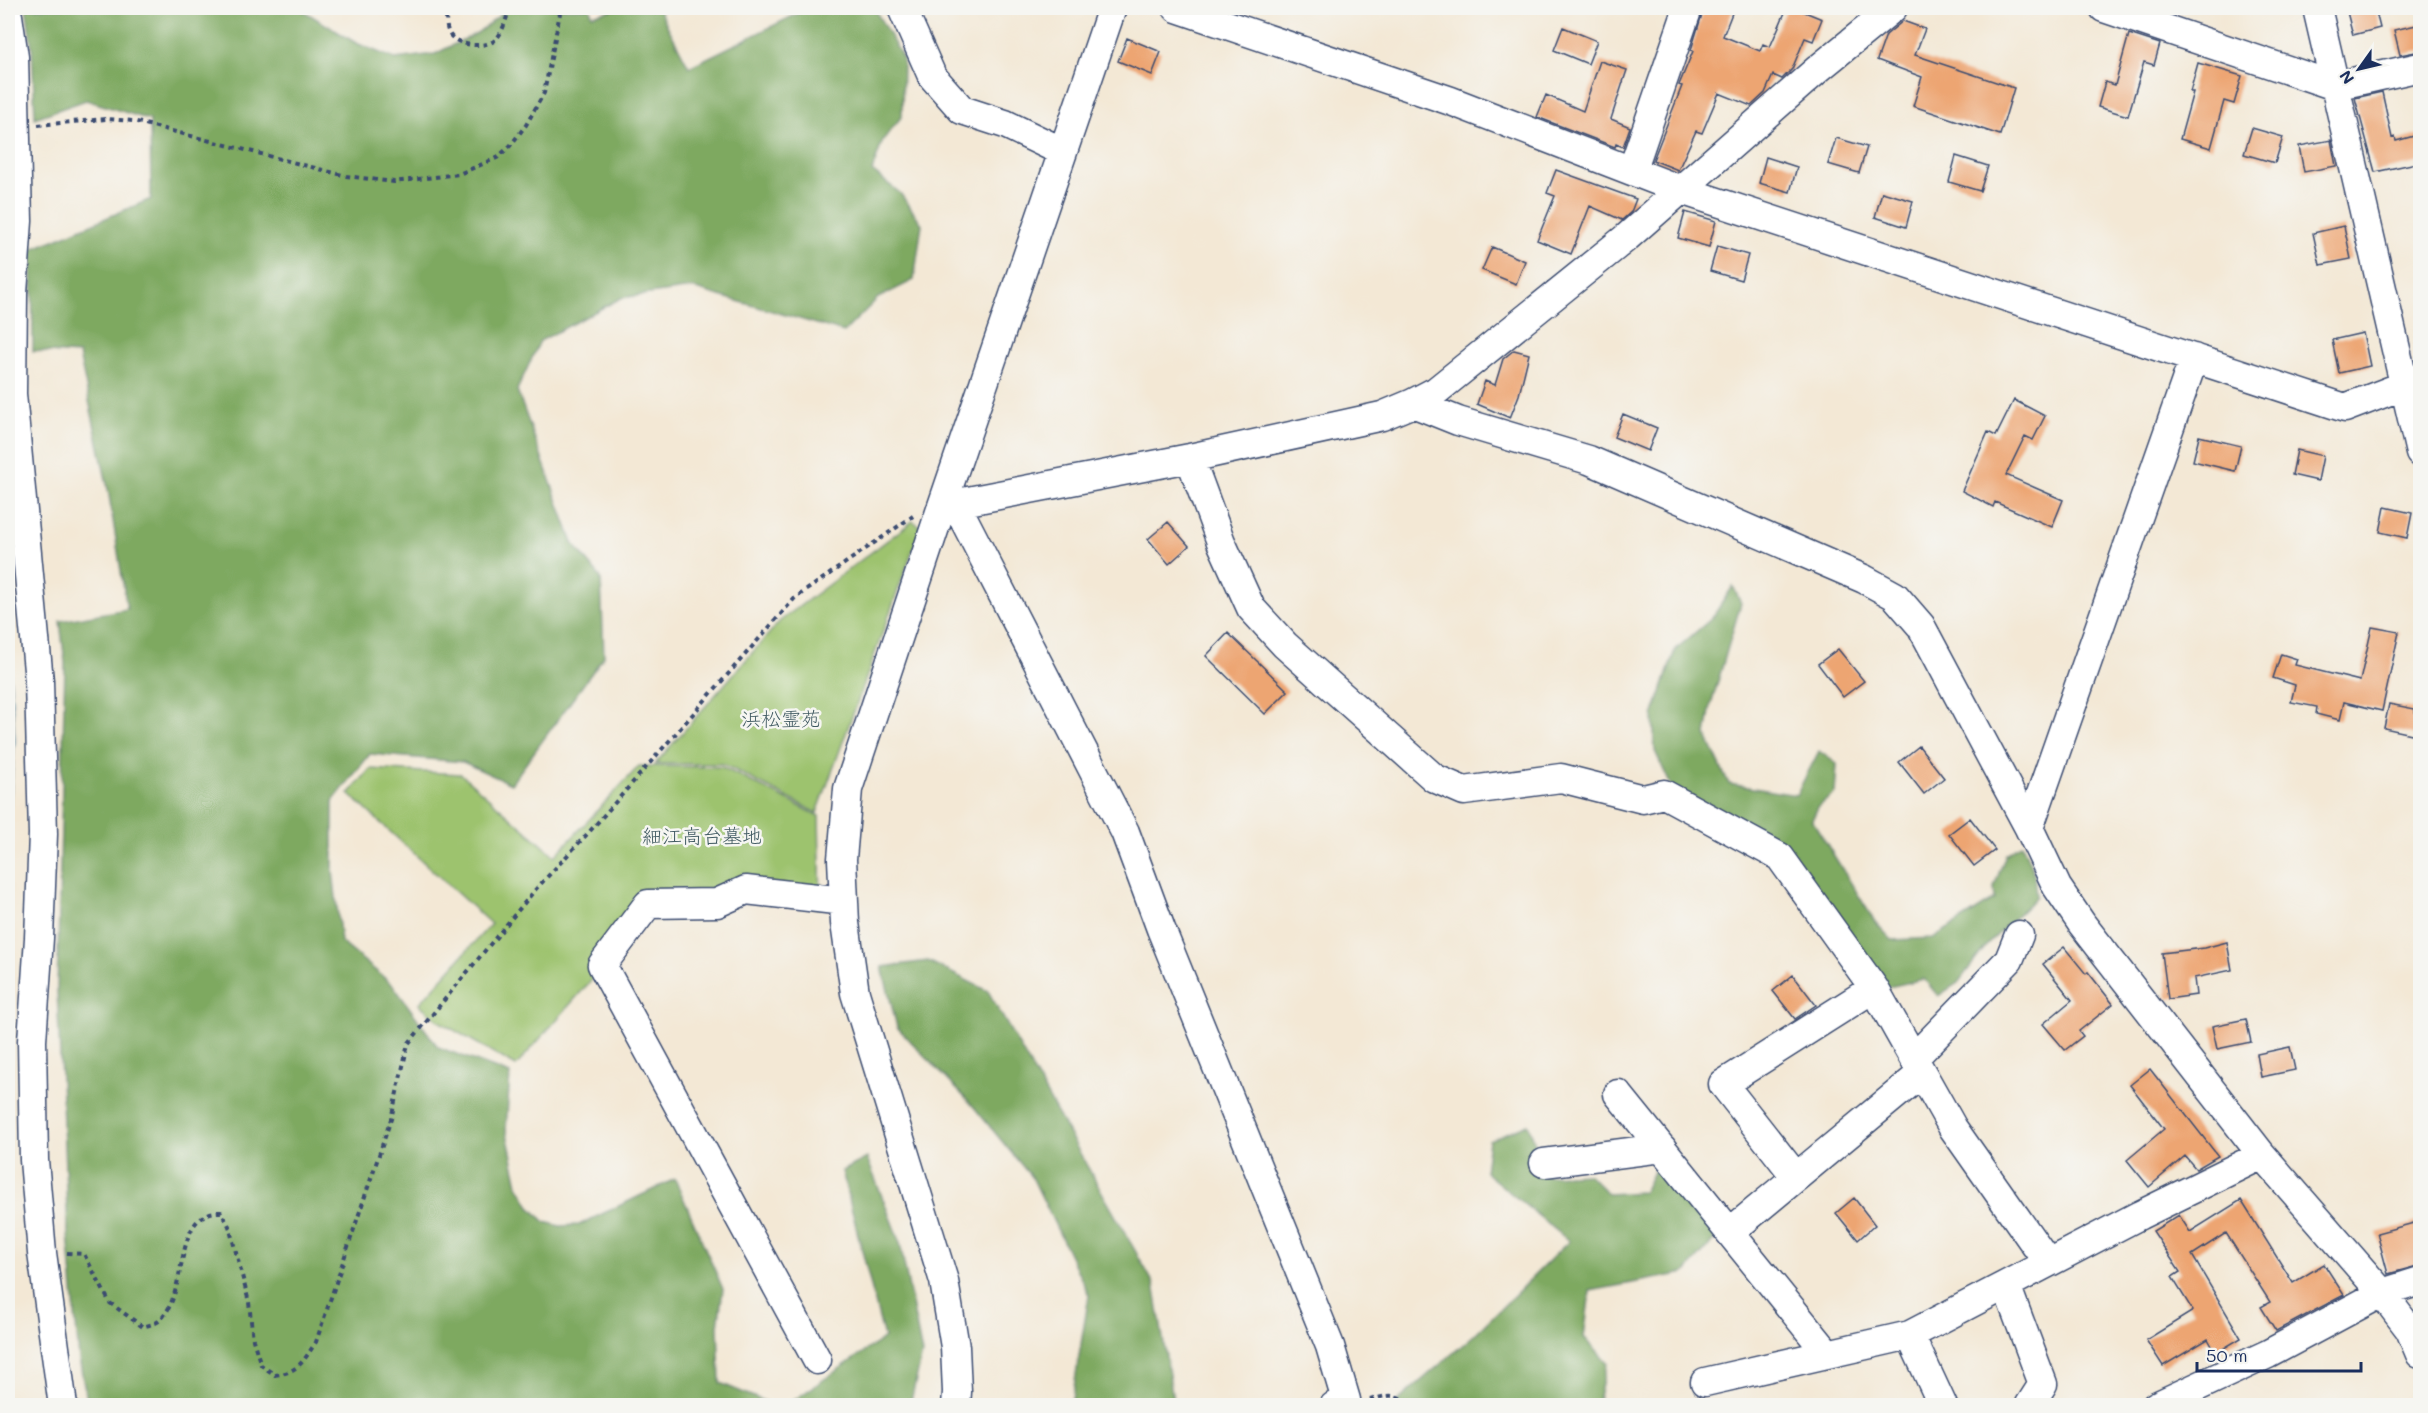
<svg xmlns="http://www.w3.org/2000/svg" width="2428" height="1413" font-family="Mali,'Klee One',sans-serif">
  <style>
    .green { fill: #9dc36e; stroke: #5c7966; stroke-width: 1.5 }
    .forest { fill: #7ea961; stroke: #4c6c60; stroke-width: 1.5 }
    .water { fill: #43abc2; stroke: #2f6d90; stroke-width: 1.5 }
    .building { fill: #eda572 }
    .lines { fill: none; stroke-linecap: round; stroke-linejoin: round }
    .minor-casing { stroke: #3b4b70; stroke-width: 31 }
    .path { stroke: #3b4b70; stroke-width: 4; stroke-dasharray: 4.5 4.5; stroke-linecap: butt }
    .minor { stroke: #fff; stroke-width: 28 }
    .labels { text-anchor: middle; stroke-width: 5; stroke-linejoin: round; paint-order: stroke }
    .park-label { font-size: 20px; fill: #425b63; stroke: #f6f6f2 }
  </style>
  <rect width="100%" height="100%" fill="#f6f6f2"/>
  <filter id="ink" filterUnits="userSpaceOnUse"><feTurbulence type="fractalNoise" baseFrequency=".0167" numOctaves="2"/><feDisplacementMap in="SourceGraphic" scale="12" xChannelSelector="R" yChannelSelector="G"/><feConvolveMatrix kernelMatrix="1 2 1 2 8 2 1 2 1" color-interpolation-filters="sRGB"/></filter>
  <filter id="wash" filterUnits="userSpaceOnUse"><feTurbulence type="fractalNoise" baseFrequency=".008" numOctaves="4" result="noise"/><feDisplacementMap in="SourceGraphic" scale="24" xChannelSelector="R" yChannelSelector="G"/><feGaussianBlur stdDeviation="1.35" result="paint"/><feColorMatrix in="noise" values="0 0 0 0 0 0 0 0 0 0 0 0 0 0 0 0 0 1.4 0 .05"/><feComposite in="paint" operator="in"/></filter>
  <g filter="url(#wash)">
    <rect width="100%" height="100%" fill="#f3e8d5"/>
    <path class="green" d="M913 521 921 527 817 813 723 764H655L780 621Z
      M639 766 722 767 819 816 821 908 743 894 660 902 516 1066 440 1022 419 1004 491 924 349 794 370 769 461 774 555 856Z"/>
    <path class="forest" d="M26 8H299L356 43 395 59 435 54 477 33 509 8H590L592 15 619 8H658L689 67 809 8H874L903 59 902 116 883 140 872 171 900 193 922 224 914 280 878 298 844 332 692 288 621 298 540 341 517 390 573 543 601 578 604 656 511 784 463 762 370 754 333 801V871L341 942 393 985 438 1047 510 1074 506 1129 518 1185 531 1208 545 1222 560 1226 579 1225 675 1179 723 1289 718 1326 720 1383 773 1405H88L79 1359 68 1234 57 990 65 663 60 621 127 609 108 489 79 354 33 351 32 249 151 199 150 120 86 100 35 118 32 48Z
      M1733 586 1741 603 1711 705 1706 735 1729 784 1796 795 1819 751 1837 764 1835 793 1818 807 1812 820 1875 922 1892 940 1933 938 1995 899 1994 887 2006 854 2022 844 2034 874 2036 897 1986 946 1958 983 1938 996 1924 979 1880 989 1849 942 1767 833 1672 788 1655 751 1653 716 1675 650 1712 618Z
      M928 961 988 991 1154 1284 1174 1405H1071L1089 1295 1033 1179 973 1106 897 1027 882 967Z
      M1528 1124 1547 1176 1588 1174 1608 1194 1643 1192 1659 1160 1717 1237 1685 1273 1590 1291 1584 1337 1607 1363 1597 1405 1392 1406 1474 1335 1569 1241 1485 1172 1489 1140Z
      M867 1158 900 1243 922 1354 910 1405H787L884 1338 842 1171Z"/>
    <path class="water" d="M8 650 15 740 8 822Z"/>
    <g id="blocks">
      <path class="building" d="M1704 8H1734L1723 36 1760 51 1763 44 1770 47 1787 8H1795L1822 19 1813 41 1805 38 1792 69 1782 79 1773 75 1765 93 1751 106 1719 93 1702 133 1696 131 1678 170 1653 160 1682 86 1679 85 1693 51 1691 50Z
        M2346 8H2375L2380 28 2353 35Z
        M1903 21 1925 29 1915 55 2014 88 2000 135 1913 106 1922 77 1877 60 1886 35Z
        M2421 24V51L2400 55 2394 30Z
        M1563 27 1597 41 1588 64 1554 50Z
        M2129 34 2160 44 2154 65 2144 62 2128 116 2098 107 2105 82 2115 85Z
        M1127 38 1161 52 1152 75 1118 61Z
        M1600 61 1627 70 1611 119 1630 127 1623 147 1616 144 1615 147 1537 117 1546 95 1583 111Z
        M2198 63 2242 76 2234 104 2224 101 2211 148 2180 139 2193 92H2190Z
        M2382 92 2392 138 2395 137 2396 141 2421 134V162L2375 172 2355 98Z
        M2252 128 2283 137 2275 163 2244 154Z
        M1836 138 1867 147 1859 173 1828 164Z
        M2331 140 2336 166 2304 172 2299 146Z
        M1956 156 1988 166 1980 191 1949 182Z
        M1766 157 1797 167 1790 192 1759 183Z
        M1556 170 1636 199 1631 212 1622 220 1590 206 1571 254 1537 240 1555 196 1547 193Z
        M1882 192 1913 201 1906 227 1875 217Z
        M1685 212 1716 221 1709 247 1678 238Z
        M2344 226 2351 259 2320 265 2313 233Z
        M1717 246 1748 255 1741 280 1710 271Z
        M1492 247 1525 261 1516 284 1482 270Z
        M2363 333 2370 366 2339 373 2332 340Z
        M1514 350 1529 354 1519 395 1510 418 1477 404 1485 381 1495 385 1503 359Z
        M2014 400 2045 416 2033 440 2025 436 2006 475 2063 500 2052 527 1995 502 1993 507 1962 491 1988 432 1996 436Z
        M1623 414 1657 428 1648 451 1614 437Z
        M2199 436 2241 446 2235 471 2193 461Z
        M2297 450 2323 456 2318 481 2292 475Z
        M2385 507 2412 513 2407 538 2380 532Z
        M1168 522 1189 546 1169 564 1148 539Z
        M2372 627 2399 632 2382 711 2344 702 2340 720 2316 714 2317 707 2291 702 2295 685 2273 678 2281 654 2297 659 2295 665 2360 681Z
        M1228 633 1288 691 1265 714 1206 656Z
        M1838 649 1864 681 1843 697 1818 664Z
        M2389 704 2415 709V712L2421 713V736L2384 728Z
        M1919 746 1944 778 1924 794 1899 762Z
        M1970 818 1995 850 1974 866 1949 834Z
        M2227 942 2232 970 2194 978 2196 995 2168 999 2162 953 2204 948Z
        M2064 947 2086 974 2088 972 2113 1004 2079 1031 2083 1036 2065 1050 2043 1024 2072 1000 2043 964Z
        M1793 975 1816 1005 1795 1019 1773 991Z
        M2246 1019 2251 1042 2217 1049 2212 1026Z
        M2290 1047 2295 1070 2261 1077 2257 1054Z
        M2150 1069 2218 1156 2196 1169 2185 1156 2149 1187 2127 1160 2164 1129 2130 1085Z
        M1854 1198 1875 1225 1858 1240 1836 1213Z
        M2241 1200 2293 1283 2324 1264 2344 1295 2276 1331 2261 1307 2270 1302 2226 1233 2192 1255 2241 1338 2216 1353 2208 1339 2163 1366 2146 1340 2193 1311 2172 1277 2180 1272 2153 1231 2179 1215 2190 1232Z
        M2421 1221V1265L2388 1274 2377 1233Z"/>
    </g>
  </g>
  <g filter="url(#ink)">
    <use href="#blocks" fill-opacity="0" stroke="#3b4b70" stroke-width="1.5"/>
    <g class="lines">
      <g class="minor-casing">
        <path id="minor" d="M902 8 932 76 962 110 1005 124 1063 152
          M1177 8 1451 101 1681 190 2345 408 2405 385 2420 381
          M2104 8 2335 86 2420 67
          M2317 8 2420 453
          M8 16 14 57 18 221 13 293 12 394 39 681 43 834 39 938 32 1041 34 1160 42 1253 63 1406
          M1632 171 1688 8
          M1413 403 1436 391 1627 237 1818 69 1893 8
          M1190 458 1221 542 1251 608 1285 645 1434 778 1464 791 1561 778 1643 799 1664 794 1780 857 1874 988 1953 1128 2048 1263
          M942 506 1190 458 1382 416 1413 403 1458 421 1589 460 1864 579 1895 596 1921 626 2029 828 2057 887 2082 924 2262 1155 2382 1293 2268 1354 2156 1406
          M942 506 960 512 1125 832 1161 929 1330 1346 1346 1400 1334 1406
          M2029 828 2194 358
          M1914 1058 2009 960 2019 935
          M1618 1094 1828 1354
          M1544 1163 1662 1148
          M1796 1177 1723 1084 1874 988
          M1730 1232 1922 1073
          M2420 1281 2382 1293 2410 1330 2420 1354
          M2006 1285 2043 1384 2029 1406
          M1910 1335 1943 1406
          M817 1360 602 965 648 904 717 903 746 890 844 901
          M1705 1382 1910 1335 2140 1215 2262 1155
          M956 1406 957 1392 955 1347 944 1281 855 993 845 923 842 859 848 789 942 506 1112 8"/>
      </g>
      <path class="path" d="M447 8C446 17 445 27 450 35 458 46 483 48 494 41 503 34 506 18 510 8
        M38 125 106 119 133 121 346 176 394 182 459 174 497 158 510 146 526 125 544 93 561 8
        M67 1253 84 1254 110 1303 143 1327C148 1325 156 1324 160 1320 190 1291 172 1210 221 1212L229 1226 249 1302 253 1340 261 1365 275 1375C299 1372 303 1361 316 1342L391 1119 408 1044 535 890 590 831 795 598 913 516
        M1370 1400C1385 1396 1398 1391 1409 1406"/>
      <use href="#minor" class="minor"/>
    </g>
  </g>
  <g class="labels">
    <g class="park-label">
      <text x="781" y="726">浜松霊苑</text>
      <text x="702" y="843">細江高台墓地</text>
    </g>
  </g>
  <rect width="2428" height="1413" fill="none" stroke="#f6f6f2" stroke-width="30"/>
  <g transform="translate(2359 69) rotate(236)" stroke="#f6f6f2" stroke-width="4.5" paint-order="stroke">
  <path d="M0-4.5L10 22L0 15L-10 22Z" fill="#1b2f5e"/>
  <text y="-9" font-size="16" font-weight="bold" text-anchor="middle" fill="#1b2f5e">N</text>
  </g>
  <path d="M2197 1362v9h164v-9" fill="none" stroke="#1b2f5e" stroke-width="3"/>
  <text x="2206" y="1362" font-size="18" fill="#1b2f5e" stroke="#f6f6f2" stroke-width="4.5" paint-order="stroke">50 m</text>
</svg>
